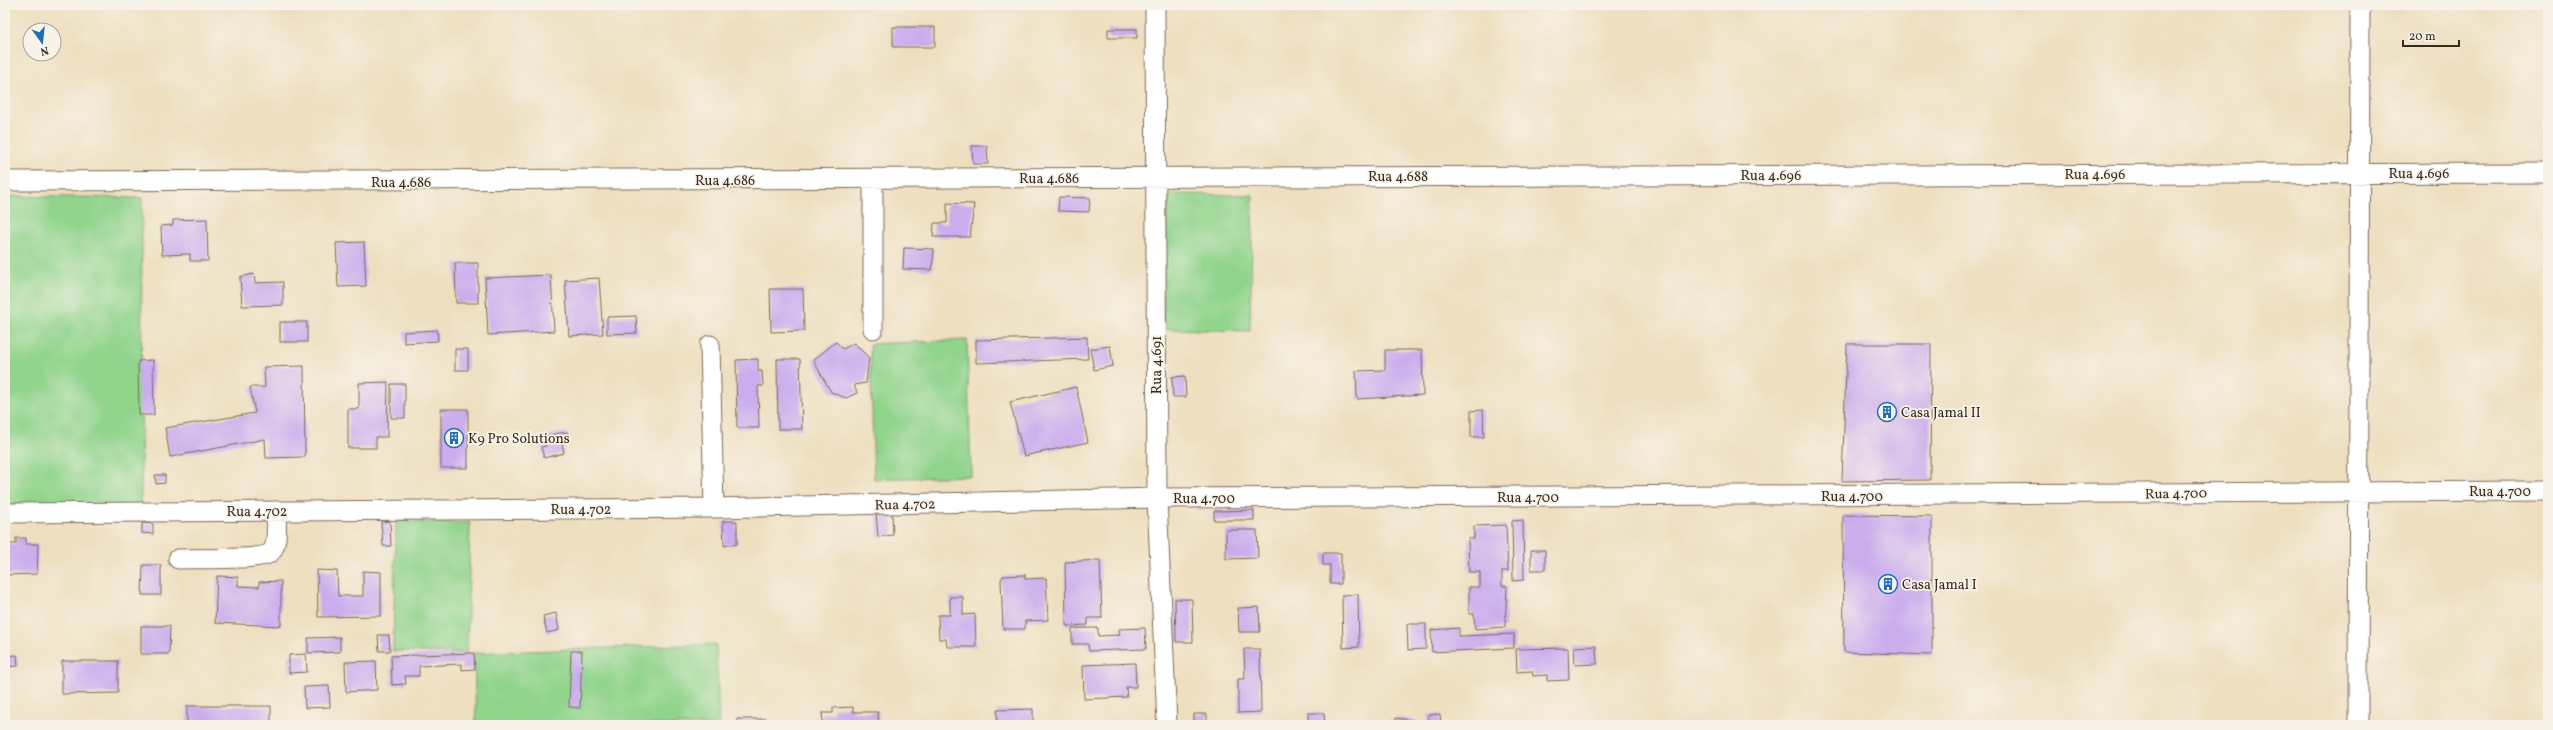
<svg xmlns="http://www.w3.org/2000/svg" width="2553" height="730" font-family="Vollkorn,serif">
  <style>
    .green { fill: #91d48c; stroke: #667f55 }
    .building { fill: #cbaded }
    .lines { fill: none; stroke-linecap: round; stroke-linejoin: round }
    .minor-casing { stroke: #7a6957; stroke-width: 21 }
    .minor { stroke: #fff; stroke-width: 19 }
    .labels { text-anchor: middle; stroke-width: 3.5; stroke-linejoin: round; paint-order: stroke }
    .street-label { font-size: 14px; fill: #3b2a1e; stroke: #f7f3e8 }
    .poi-label { font-size: 14px; fill: #3b2a1e; stroke: #f7f3e8; text-anchor: start }
  </style>
  <rect width="100%" height="100%" fill="#f7f3e8"/>
  <filter id="ink" filterUnits="userSpaceOnUse"><feTurbulence type="fractalNoise" baseFrequency=".025" numOctaves="2"/><feDisplacementMap in="SourceGraphic" scale="8" xChannelSelector="R" yChannelSelector="G"/><feConvolveMatrix kernelMatrix="1 2 1 2 8 2 1 2 1" color-interpolation-filters="sRGB"/></filter>
  <filter id="wash" filterUnits="userSpaceOnUse"><feTurbulence type="fractalNoise" baseFrequency=".012" numOctaves="4" result="noise"/><feDisplacementMap in="SourceGraphic" scale="16" xChannelSelector="R" yChannelSelector="G"/><feGaussianBlur stdDeviation="0.9" result="paint"/><feColorMatrix in="noise" values="0 0 0 0 0 0 0 0 0 0 0 0 0 0 0 0 0 1.4 0 .05"/><feComposite in="paint" operator="in"/></filter>
  <g filter="url(#wash)">
    <rect width="100%" height="100%" fill="#eedfc0"/>
    <path class="green" d="M1166 194 1253 195 1250 331 1163 329Z
      M5 196 142 198 141 512 5 510Z
      M967 340 971 476 874 479 870 344Z
      M396 521 470 523 467 653 393 651Z
      M716 644 719 725H476L474 653Z"/>
    <g id="blocks">
      <path class="building" d="M893 27H935V47H893Z
        M1108 29H1137V38H1108Z
        M972 146H987L988 164H973Z
        M1059 197 1090 198 1089 212 1058 211Z
        M947 203 974 204 970 237H933L934 223H947Z
        M207 219 208 261H190V254L162 255 161 226 173 225V220Z
        M364 242 366 286 338 287 336 243Z
        M904 248 934 249 932 270 903 269Z
        M455 263H478V303H456Z
        M254 274 255 283 283 282V305L242 306 240 277Z
        M551 275 554 331 488 335 485 278Z
        M599 278 603 334 569 336 565 280Z
        M770 289H803L804 331 771 332Z
        M636 316 637 333 607 334V317Z
        M280 322H307V342H280Z
        M437 330 438 341 404 343V332Z
        M1087 337 1088 359 976 363V340Z
        M836 342 843 349 854 343 869 358 866 383 854 385 857 393 846 398 831 392 813 360Z
        M1847 344H1931L1930 480 1842 481Z
        M1110 346 1113 366 1094 370 1090 349Z
        M455 349H468V370H455Z
        M1385 350H1422L1423 395 1357 399 1356 371 1385 370Z
        M758 359V371H762L763 386H758L759 428H737L736 360Z
        M777 359H800L802 429H778Z
        M153 360 154 415H139L138 361Z
        M304 366 305 457 266 458 265 439 170 457 165 428 255 413 250 387H265L264 367Z
        M1185 376 1186 397H1173L1172 377Z
        M388 382 387 437H376V448H348V409H359V383Z
        M391 384H405V418H391Z
        M1076 387 1088 442 1024 456 1010 402Z
        M441 409H468V468H441Z
        M1483 410 1484 437H1471V411Z
        M567 432 569 441 562 443 564 453 544 458 541 447 546 446 544 436Z
        M155 475H165V483L156 484Z
        M1254 510V520H1214V511Z
        M892 512 893 535 878 537 876 513Z
        M1843 515 1932 516V655L1844 652Z
        M1523 520 1524 580 1513 581 1512 521Z
        M390 521 391 546H383L381 522Z
        M723 521H737V544L724 546Z
        M142 523 153 524V534L142 533Z
        M1506 525 1508 571H1502V586H1507L1505 627 1475 629 1474 614H1469V587H1480V572H1469L1468 539H1474V526Z
        M1226 530H1257L1258 558 1226 559Z
        M16 538H26V544H38L37 574 5 575V544H16Z
        M1531 550H1545V570H1531Z
        M1323 553H1341V584H1330V565H1323Z
        M1100 560 1102 618H1088V625L1066 626 1065 562Z
        M143 565H161V595H142Z
        M317 570 337 571 338 596H363V571L381 572V616L318 617Z
        M1025 575V579L1046 578 1048 620 1025 621V629H1003L1001 580 1003 576Z
        M217 576 238 577V586L259 587V582L281 581V626L215 623Z
        M1358 594 1359 647 1343 648 1342 595Z
        M950 597H963V615L975 614 976 647H947L946 639H939L938 615H950Z
        M1175 599H1192L1193 642H1176Z
        M1259 607 1260 632H1239L1238 608Z
        M556 613 559 630 547 633 543 616Z
        M1407 624H1426V649L1408 650Z
        M141 626H170L169 654H141Z
        M1072 628H1098V636L1120 635 1119 629 1145 628 1146 649 1089 651 1088 644H1072Z
        M1459 628V636L1514 634V648L1432 652 1431 630Z
        M378 635H389L390 651H379Z
        M340 637V652L308 653V638Z
        M1596 646 1597 664 1575 665 1574 647Z
        M1568 648 1569 680 1547 681V675L1533 676 1532 671 1517 672 1516 649Z
        M1244 649H1260L1261 712 1238 713V679H1245Z
        M571 651H582L580 708 569 707Z
        M474 653 475 669 462 670V664L419 666V676H405L406 684 392 685 391 656Z
        M306 654 307 672 289 673V655Z
        M17 655 18 666 5 667V656Z
        M62 661H118V693L62 694Z
        M376 661 377 690 346 692 345 662Z
        M1135 663 1136 687H1126L1127 697 1084 699 1083 665Z
        M329 686 330 707 305 708 304 687Z
        M187 706H271V725H187Z
        M853 707V712H878L879 725H823L822 713H833V708Z
        M1033 709V725H997V710Z
        M1308 713H1324L1325 725H1308Z
        M1194 714H1207V725H1194Z
        M1440 714 1441 725H1429L1428 715Z
        M1396 718 1418 721V725H1381V721H1396Z
        M737 719H767V725H737Z"/>
    </g>
  </g>
  <g filter="url(#ink)">
    <use href="#blocks" fill-opacity="0" stroke="#7a6957" stroke-width="1"/>
    <g class="lines">
      <g class="minor-casing">
        <path id="minor" d="M1155 5 1157 498 1167 725
          M5 181 2548 173
          M873 329V179
          M710 345 714 508
          M5 513 714 508 1157 498 2548 491
          M178 559C194 558 259 561 270 553 279 546 276 521 276 511
          M2358 725 2360 5"/>
      </g>
      <use href="#minor" class="minor"/>
    </g>
  </g>
  <defs>
    <g id="building-ring" transform="scale(1)"><circle r="9.5" fill="#f7f3e8" stroke="#1f6fb2" stroke-width="1.5"/><path d="M-4-6H4V6H1V3H-1V6H-4ZM-2.5-4.3h1.7v1.8h-1.7ZM.8-4.3h1.7v1.8H.8ZM-2.5-1h1.7V.8h-1.7ZM.8-1h1.7V.8H.8Z" fill="#1f6fb2"/></g>
  </defs>
  <g fill-rule="evenodd">
    <use href="#building-ring" x="1887" y="412"/>
    <use href="#building-ring" x="454" y="438"/>
    <use href="#building-ring" x="1888" y="584"/>
  </g>
  <g class="labels">
    <g class="street-label">
      <text x="2419" y="178">Rua 4.696</text>
      <text x="2095" y="179">Rua 4.696</text>
      <text x="1771" y="180">Rua 4.696</text>
      <text x="1398" y="181">Rua 4.688</text>
      <text x="1049" y="183">Rua 4.686</text>
      <text x="725" y="185">Rua 4.686</text>
      <text x="401" y="187">Rua 4.686</text>
      <text transform="translate(1156 365) rotate(-90)" y="5">Rua 4.691</text>
      <text x="2500" y="496">Rua 4.700</text>
      <text transform="translate(2176 493) rotate(-1)" y="5">Rua 4.700</text>
      <text x="1852" y="501">Rua 4.700</text>
      <text x="1528" y="502">Rua 4.700</text>
      <text x="1204" y="503">Rua 4.700</text>
      <text transform="translate(905 504) rotate(-1)" y="5">Rua 4.702</text>
      <text x="581" y="514">Rua 4.702</text>
      <text x="257" y="516">Rua 4.702</text>
    </g>
    <g class="poi-label">
      <text x="1901" y="417">Casa Jamal II</text>
      <text x="468" y="443">K9 Pro Solutions</text>
      <text x="1902" y="589">Casa Jamal I</text>
    </g>
  </g>
  <rect width="2553" height="730" fill="none" stroke="#f7f3e8" stroke-width="20"/>
  <g transform="translate(42 42) rotate(165)"><circle r="19" fill="#f7f3e8" stroke="#aca397"/>
  <path d="M0-3L7 15L0 10L-7 15Z" fill="#1f6fb2"/>
  <text y="-6" font-size="11" font-weight="bold" text-anchor="middle" fill="#3b2a1e">N</text>
  </g>
  <path d="M2403 40v6h56v-6" fill="none" stroke="#3b2a1e" stroke-width="2"/>
  <text x="2409" y="40" font-size="12" fill="#3b2a1e" stroke="#f7f3e8" stroke-width="3" paint-order="stroke">20 m</text>
</svg>
